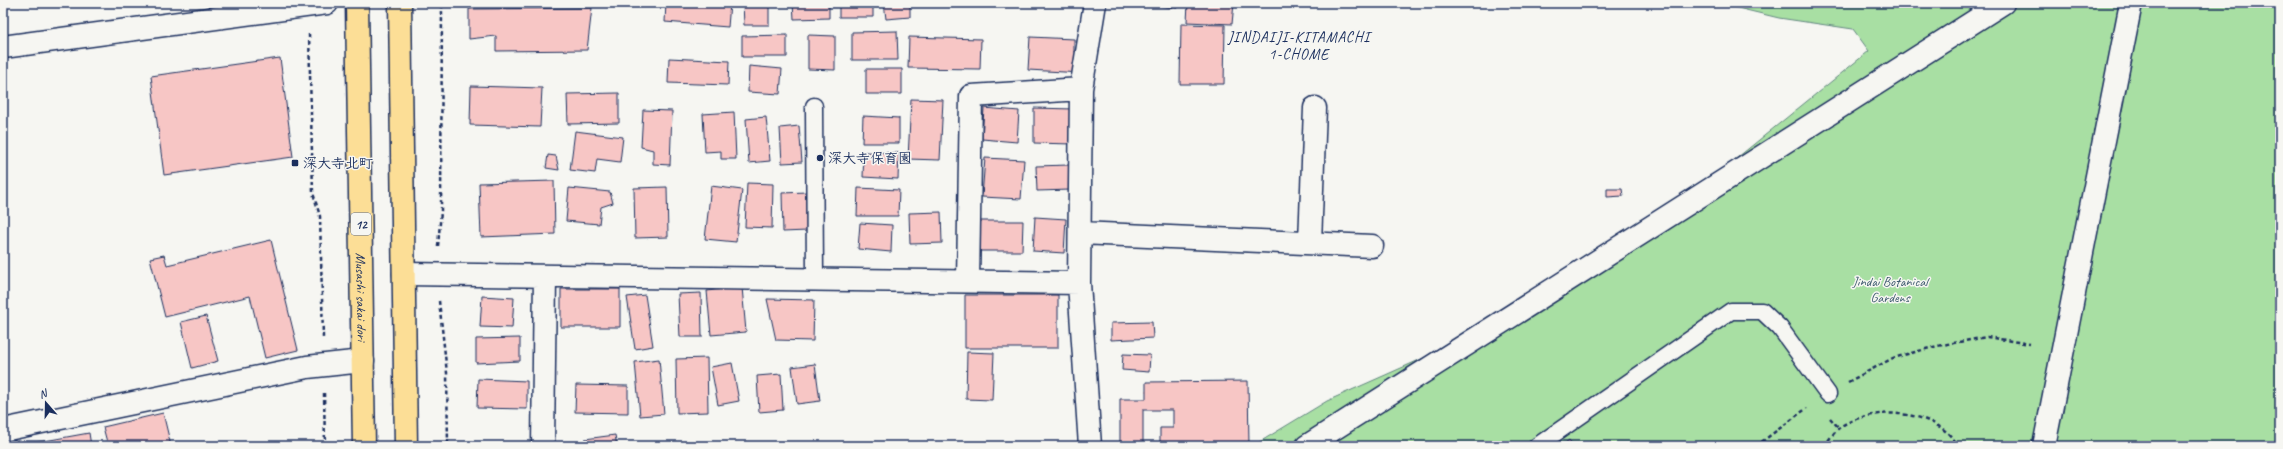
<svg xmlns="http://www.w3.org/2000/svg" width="2283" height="449" font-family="Caveat,'Klee One',sans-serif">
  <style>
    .green { fill: #a8dfa3; stroke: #628780 }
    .building { fill: #f7c6c5; stroke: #1b2f5e }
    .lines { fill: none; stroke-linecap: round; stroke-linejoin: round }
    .lane-casing { stroke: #1b2f5e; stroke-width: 19 }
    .street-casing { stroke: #1b2f5e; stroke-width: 25 }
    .primary-casing { stroke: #1b2f5e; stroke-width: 25 }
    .path { stroke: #1b2f5e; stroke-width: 2.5; stroke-dasharray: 4 3; stroke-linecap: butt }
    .lane { stroke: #f6f6f2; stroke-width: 16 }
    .street { stroke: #f6f6f2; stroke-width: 22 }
    .primary { stroke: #fcde96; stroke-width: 22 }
    .poi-dot { fill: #1b2f5e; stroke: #f6f6f2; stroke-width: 1.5 }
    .labels { text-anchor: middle; stroke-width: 3; stroke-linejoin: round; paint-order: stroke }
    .shield { fill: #f6f6f2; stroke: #5d6b8a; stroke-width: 1 }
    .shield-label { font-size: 13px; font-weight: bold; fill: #1b2f5e }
    .poi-label { font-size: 14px; font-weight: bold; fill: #1b2f5e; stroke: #f6f6f2; text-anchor: start }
    .park-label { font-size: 14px; fill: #3e5b6f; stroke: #f6f6f2 }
    .street-label { font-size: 14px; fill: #1b2f5e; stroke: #f6f6f2 }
    .neighbourhood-label { font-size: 15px; letter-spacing: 1px; fill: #1b2f5e; stroke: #f6f6f2 }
  </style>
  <rect width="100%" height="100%" fill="#f6f6f2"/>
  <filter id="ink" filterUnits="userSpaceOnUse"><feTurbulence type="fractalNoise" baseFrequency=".025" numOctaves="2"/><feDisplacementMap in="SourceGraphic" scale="8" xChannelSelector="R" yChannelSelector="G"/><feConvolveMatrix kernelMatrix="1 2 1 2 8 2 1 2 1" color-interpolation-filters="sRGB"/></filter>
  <g filter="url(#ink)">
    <path class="green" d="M1717 3H2020L2028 6 2030 3H2280V446H1253L1327 401 1570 293 1869 51 1853 29 1779 18Z"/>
    <path class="building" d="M666 3H730L728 27 665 22Z
      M743 3H769V25H744Z
      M793 3H829V18L794 19Z
      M839 3H873V17H839Z
      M884 3H910V17L886 19Z
      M1125 3H1177V8Z
      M1188 3H1234L1232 24 1187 22Z
      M592 8 587 50 496 51V36L469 39V9Z
      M1181 24 1225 25 1224 84H1180Z
      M897 31 898 60H852V32Z
      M787 35V57H742V36Z
      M808 35 835 36V70L808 69Z
      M909 37 981 39 980 69 908 68Z
      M1030 37 1074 39V51H1082V73L1028 70Z
      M280 58 293 157 164 175 151 76Z
      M669 58 729 61 728 85 668 83Z
      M749 66 782 69 780 94 748 92Z
      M866 69H902V94H866Z
      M471 86 542 88 540 127 470 125Z
      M619 93V123L568 124 567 94Z
      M911 99 943 100 940 160 908 159Z
      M984 108 1019 111 1017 142 982 139Z
      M1034 108 1073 109 1072 144 1034 143Z
      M643 110 672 111 670 165 653 164V150L641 147Z
      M734 112 736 159H721V151L705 152 703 114Z
      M863 116 899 118V143H862Z
      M766 117 770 161 749 163 746 119Z
      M799 126 802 162 782 163 780 128Z
      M575 131 623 137 620 162 597 159 595 173 570 170Z
      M864 152 899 153 898 179 863 177Z
      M548 155 556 156 559 170 546 168Z
      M985 158 1024 160 1021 199 982 197Z
      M1069 165 1070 190 1037 191 1036 166Z
      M554 181 555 234 481 237 479 183Z
      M747 183 773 184 772 228 745 227Z
      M711 186 742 190 736 242 705 239Z
      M667 187 668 237 635 238 634 188Z
      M569 188 610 192 613 203 601 207 599 224 566 221Z
      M858 188 899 190 898 216H857Z
      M1607 189H1622L1623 196 1607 197Z
      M807 192V231L783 232 782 193Z
      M941 212 942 243 910 244 909 213Z
      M1035 217 1066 219 1064 253 1033 251Z
      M977 221H1023L1022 251H977Z
      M860 223 892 225 891 252 858 249Z
      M271 240 298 350 265 358 250 296 165 317 150 258 164 255 167 265Z
      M742 287 746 332 711 335 707 291Z
      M561 289H620V327H561Z
      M701 293 702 337H680L678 294Z
      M645 295 653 346 635 349 627 297Z
      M965 295H1058V348H965Z
      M482 296 514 298 512 328 480 327Z
      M767 299 814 300 813 341 776 340Z
      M206 316 218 361 192 368 181 322Z
      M1152 322 1153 338 1111 340V323Z
      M520 338V361L476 363V339Z
      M967 352 994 353 992 400 966 399Z
      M1123 354 1150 355 1149 372 1122 370Z
      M707 358 708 412 677 413 676 359Z
      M659 359 664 414 640 416 635 362Z
      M732 363 739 401 718 405 711 367Z
      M815 364 820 401 797 404 792 367Z
      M781 374 783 410 759 412 757 376Z
      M478 379 527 381V409L477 408Z
      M1248 381 1249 446H1160V428H1173V410H1143V446H1120V399H1146V382Z
      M576 385 628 386V413L575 412Z
      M163 413 171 446H108L103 427Z
      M89 433 91 446H17Z
      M615 435 617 446H586L585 439Z
      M1569 440 1574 446H1561Z"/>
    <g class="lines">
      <g class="lane-casing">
        <path id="lane" d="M814 106 815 280
          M1537 446 1731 311H1762L1780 328 1828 394"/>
      </g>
      <g class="street-casing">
        <path id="street" d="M3 47 327 3
          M1080 233 1372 246
          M1310 243 1315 108
          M404 274 1079 283
          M968 281 971 96 1081 89
          M3 430 307 367 363 361
          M543 446 545 276
          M1090 446 1079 283 1081 89 1095 3
          M1307 446 2003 3
          M2044 446 2131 3"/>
      </g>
      <g class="primary-casing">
        <g id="primary">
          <path id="s1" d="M357 3 364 446"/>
          <path d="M400 3 406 446"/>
        </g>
      </g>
      <path class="path" d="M309 34 313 193 320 216 323 338
        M438 246 441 211 442 3
        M439 301 447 373 448 446
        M1848 382 1893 358 1937 346 1987 337 2030 344
        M324 393 325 446
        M1830 418 1839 428
        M1756 446 1807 408
        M1824 446C1829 440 1834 432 1840 427 1873 405 1937 409 1958 446"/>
      <use href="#lane" class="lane"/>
      <use href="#street" class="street"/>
      <use href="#primary" class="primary"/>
    </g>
  </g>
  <g class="poi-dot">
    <circle cx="820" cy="158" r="4"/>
    <rect x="291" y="159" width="8" height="8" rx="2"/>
  </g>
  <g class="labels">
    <rect class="shield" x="351" y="213" width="20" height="22" rx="3"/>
    <g class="shield-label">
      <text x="361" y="229">12</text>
    </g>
    <g class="poi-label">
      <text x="828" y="163">深大寺保育園</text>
      <text x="303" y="168">深大寺北町</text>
    </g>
    <g class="park-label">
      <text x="1890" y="286">Jindai Botanical<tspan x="1890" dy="16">Gardens</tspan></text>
    </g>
    <g class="street-label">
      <text dy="5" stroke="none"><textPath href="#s1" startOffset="294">Musashi sakai dori</textPath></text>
    </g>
    <g class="neighbourhood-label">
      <text x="1299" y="42">JINDAIJI-KITAMACHI<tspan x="1299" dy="17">1-CHOME</tspan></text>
    </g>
  </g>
  <rect width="2283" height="449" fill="none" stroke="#f6f6f2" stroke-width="16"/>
  <rect x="8" y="8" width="2267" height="433" fill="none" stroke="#1b2f5e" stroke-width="1.5" filter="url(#ink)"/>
  <g transform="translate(46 403) rotate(340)" stroke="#f6f6f2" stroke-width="3" paint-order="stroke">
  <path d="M0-3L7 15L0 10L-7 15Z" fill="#1b2f5e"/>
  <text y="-6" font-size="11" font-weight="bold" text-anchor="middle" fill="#1b2f5e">N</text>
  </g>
</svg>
